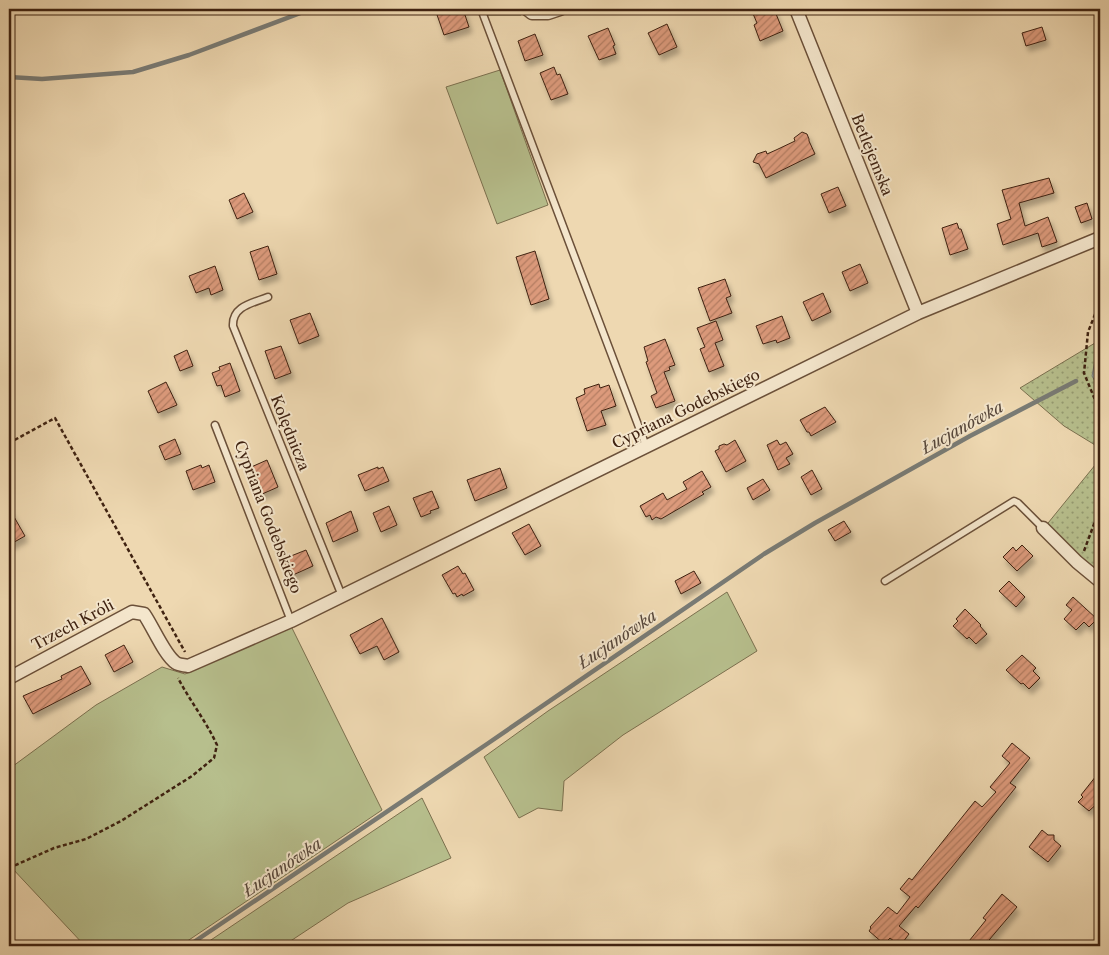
<svg xmlns="http://www.w3.org/2000/svg" width="1109" height="955" font-family="'Libre Caslon Text',serif">
  <style>
    .grass { fill: #b7bf8d; stroke: #7b704f }
    .park { fill: url(#park-dots); stroke: #7b704f }
    .water { fill: url(#water-ripples); stroke: #797b75 }
    .lines { fill: none; stroke-linecap: round; stroke-linejoin: round }
    .stream { stroke: #797b75; stroke-width: 4.5 }
    .building { fill: url(#building-hatch); stroke: #3f2211; filter: url(#shadow) }
    .service-casing { stroke: #6b5039; stroke-width: 9 }
    .minor-casing { stroke: #6b5039; stroke-width: 15 }
    .path { stroke: #3f2211; stroke-width: 2.5; stroke-dasharray: 4 2.5; stroke-linecap: butt }
    .service { stroke: #f4e6cc; stroke-width: 6 }
    .minor { stroke: #f4e6cc; stroke-width: 12 }
    .labels { text-anchor: middle; stroke-width: 4; stroke-linejoin: round; paint-order: stroke }
    .street-label { font-size: 15px; fill: #3f2211; stroke: #f4e6cc }
    .water-label { font-size: 16px; font-style: italic; fill: #57473b; stroke: #f4e6cc }
  </style>
  <defs>
    <pattern id="park-dots" width="8" height="8" patternUnits="userSpaceOnUse" patternTransform="scale(1.25)"><rect width="8" height="8" fill="#b7bf8d"/><path d="M2 2h.1M6 6h.1" fill="none" stroke="#969b72" stroke-width="1.8" stroke-linecap="round"/></pattern>
    <pattern id="water-ripples" width="26" height="14" patternUnits="userSpaceOnUse" patternTransform="scale(1.25)"><rect width="26" height="14" fill="#9fb7b8"/><path d="M2 4q2-2 4 0t4 0M15 11q2-2 4 0t4 0" fill="none" stroke="#839494"/></pattern>
    <pattern id="building-hatch" width="6" height="6" patternUnits="userSpaceOnUse" patternTransform="scale(1.25)"><rect width="6" height="6" fill="#dc9a7b"/><path d="M-1 1l2-2M0 6l6-6M5 7l2-2" fill="none" stroke="#b47d63"/></pattern>
    <filter id="shadow"><feDropShadow dx="3" dy="5.5" stdDeviation="2.5" flood-color="#0004"/></filter>
  </defs>
  <rect width="100%" height="100%" fill="#eed8b1"/>
  <filter id="stains"><feTurbulence type="fractalNoise" baseFrequency=".004" numOctaves="4"/><feColorMatrix values="0 0 0 0 .2 0 0 0 0 .09 0 0 0 0 .02 0 0 0 .5 -.17"/></filter>
  <radialGradient id="worn" r=".72"><stop offset=".6" stop-color="#630" stop-opacity="0"/><stop offset="1" stop-color="#630" stop-opacity=".3"/></radialGradient>
  <path class="grass" d="M485 9H518L521 15H488Z
    M500 70 548 205 497 224 446 87Z
    M727 592 757 651 623 735 564 781 562 811 538 808 519 818 484 757 548 711Z
    M291 626 382 810 180 946H85L11 867 9 868V769L96 705 162 667 185 674Z
    M422 798 451 858 348 903 283 946H202Z"/>
  <path class="park" d="M1100 340V448L1064 426 1020 388Z
    M1100 459V576L1044 528Z"/>
  <path class="water" d="M1100 357V390L1092 376 1095 360Z"/>
  <g class="lines">
    <path class="stream" d="M9 77 42 79 133 72 189 55 311 9
      M188 946 487 744 764 554 815 523 970 436 1076 381"/>
  </g>
  <path class="building" d="M435 9H463L469 27 444 35Z
    M751 9H774L783 31 760 41 754 25 757 23Z
    M667 24 677 47 659 55 648 33Z
    M1042 27 1046 40 1026 46 1022 33Z
    M608 28 615 45 613 46 616 54 599 60 588 36Z
    M535 34 543 55 525 61 518 41Z
    M554 67 557 75 560 74 568 94 551 100 540 73Z
    M802 132 807 134 809 139V141L815 154 766 178 759 164 753 162 757 154 766 151 767 154 776 150 795 141 794 138Z
    M1049 178 1054 193 1019 203 1025 226 1048 217 1057 242 1042 247 1038 233 1003 245 997 224 1011 219 1002 190Z
    M838 187 846 206 829 213 821 194Z
    M244 193 253 212 237 219 229 200Z
    M1087 203 1092 219 1081 223 1075 207Z
    M957 223 959 229H961L968 249 950 255 942 228Z
    M268 246 277 274 259 280 250 252Z
    M535 251 549 299 531 305 516 257Z
    M860 264 868 283 850 291 842 272Z
    M215 266 223 290 211 295 209 288 196 293 189 276Z
    M725 279 731 296 726 298 732 313 710 321 698 288Z
    M823 293 831 312 812 321 803 302Z
    M310 313 319 336 299 344 290 320Z
    M782 316 790 338 777 343 776 340 763 344 756 326Z
    M716 321 723 340 715 343 724 366 709 372 700 349 705 347 697 328Z
    M665 339 675 365 669 367 670 370 664 372 675 401 656 408 651 396 657 393 646 362 648 361 644 347Z
    M281 346 291 373 275 379 265 351Z
    M187 350 193 366 180 371 174 356Z
    M230 363 240 391 225 397 221 385 217 386 212 373 220 370 219 367Z
    M166 382 177 405 158 413 148 391Z
    M599 384 600 388 609 385 616 406 601 411 606 425 587 431 576 398 585 394 584 389Z
    M825 407 836 422 811 436 809 432H807L800 420Z
    M175 439 181 454 165 460 159 446Z
    M735 440 746 461 726 472 715 451 719 449V446L724 444 727 445Z
    M777 440 780 445 786 442 793 454 786 458 790 464 778 470 767 445Z
    M267 460 278 487 260 495 249 468Z
    M201 465 202 468 209 465 215 482 193 490 186 471Z
    M378 467V469L383 467 389 481 365 491 358 475Z
    M500 468 507 488 475 501 467 480Z
    M812 470 822 489 811 495 801 477Z
    M702 471 711 487 702 492 704 494 661 519 656 517 652 520 650 515 646 517 640 506 663 493 667 500 687 489 683 482Z
    M763 479 770 490 753 500 747 488Z
    M432 491 439 508 430 511 431 513 421 517 413 498Z
    M389 506 397 525 381 532 373 513Z
    M9 508 25 536 9 545Z
    M351 511 358 531 333 542 326 523Z
    M844 521 851 532 835 541 828 530Z
    M529 524 541 546 525 555 512 533Z
    M1022 545 1033 556 1017 571 1003 557 1013 547 1016 551Z
    M306 550 313 566 293 575 292 571 288 572 284 562 287 561 286 558Z
    M458 566 463 574 465 573 474 590 463 596 462 594 457 597 455 593 453 594 442 575Z
    M694 571 701 583 681 594 675 581Z
    M1009 581 1025 597 1016 607 999 591Z
    M1073 597 1097 619 1089 627 1084 622 1076 630 1064 619 1072 610 1066 605Z
    M965 609 981 625 980 626 987 634 976 644 969 637 967 639 953 626 958 621 956 619Z
    M382 618 399 652 384 660 377 646 360 654 350 635Z
    M124 645 133 662 114 672 105 655Z
    M1022 655 1036 668 1033 671 1040 678 1029 689 1023 683 1021 684 1006 670Z
    M81 666 91 684 33 714 23 696 62 679 61 676Z
    M1012 743 1030 758 1010 783 1016 787 952 867 918 908 916 906 899 926 909 934 900 946 890 938 884 944 869 931 871 928 870 927 888 907 897 914 910 897 900 889 909 878 912 880 975 801 982 807 996 792 990 787 1010 763 1002 756Z
    M1100 771V801L1089 811 1078 802 1083 797 1081 795Z
    M1042 830 1048 835H1054V840L1061 846 1048 862 1029 847Z
    M1002 894 1017 907 984 946H965L986 920 983 918Z"/>
  <g class="lines">
    <g class="service-casing">
      <path id="service" d="M481 9 646 446
        M268 297C253 303 232 306 233 326L342 596
        M215 425 291 621
        M885 581 1014 501 1018 503 1043 528"/>
    </g>
    <g class="minor-casing">
      <path id="minor" d="M527 9 532 13H548L560 9
        M796 9 918 313
        M1043 528 1077 562 1100 581
        M9 678 132 612 144 614C153 627 165 656 176 663 179 665 184 665 188 666L291 621 918 313 1100 238"/>
    </g>
    <path class="path" d="M1100 302 1088 332 1084 373 1100 412
      M9 443 55 418 185 652
      M1084 551 1094 524 1100 516
      M9 868 54 848 86 839 121 821 192 776 214 758 217 745C206 721 190 701 178 678"/>
    <use href="#service" class="service"/>
    <use href="#minor" class="minor"/>
  </g>
  <g class="labels">
    <g class="street-label">
      <text transform="translate(872 155) rotate(68)" y="5">Betlejemska</text>
      <text transform="translate(686 409) rotate(-26)" y="5">Cypriana Godebskiego</text>
      <text transform="translate(290 433) rotate(68)" y="5">Kolędnicza</text>
      <text transform="translate(268 517) rotate(69)" y="5">Cypriana Godebskiego</text>
      <text transform="translate(73 625) rotate(-28)" y="5">Trzech Króli</text>
    </g>
    <g class="water-label">
      <text transform="translate(962 427) rotate(-29)" y="6">Łucjanówka</text>
      <text transform="translate(617 639) rotate(-34)" y="6">Łucjanówka</text>
      <text transform="translate(282 867) rotate(-34)" y="6">Łucjanówka</text>
    </g>
  </g>
  <rect width="1109" height="955" fill="none" stroke="#eed8b1" stroke-width="30"/>
  <rect x="10" y="10" width="1089" height="935" fill="none" stroke="#3f2211" stroke-width="2.5"/>
  <rect x="15" y="15" width="1079" height="925" fill="none" stroke="#3f2211"/>
  <rect width="100%" height="100%" filter="url(#stains)"/>
  <rect width="100%" height="100%" fill="url(#worn)"/>
</svg>
